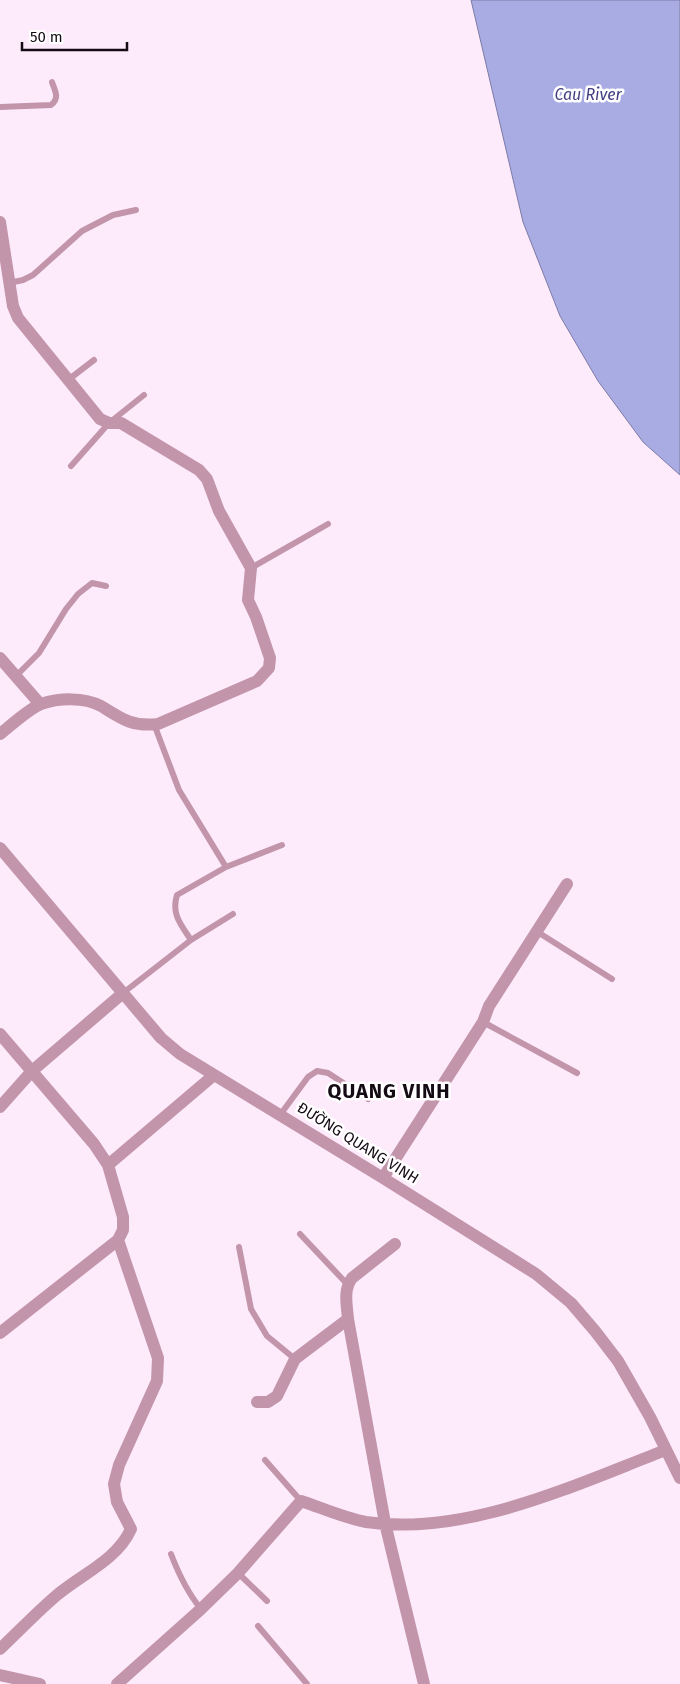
<svg xmlns="http://www.w3.org/2000/svg" width="680" height="1684" font-family="'Fira Sans',sans-serif">
  <style>
    .water { fill: #a9abe3; stroke: #7d7ba5 }
    .lines { fill: none; stroke-linecap: round; stroke-linejoin: round }
    .lane { stroke: #c395ab; stroke-width: 6 }
    .street { stroke: #c395ab; stroke-width: 12 }
    .labels { text-anchor: middle; stroke-width: 5; stroke-linejoin: round; paint-order: stroke }
    .street-label { font-size: 15px; fill: #150b15; stroke: #fff }
    .water-label { font-size: 16px; font-style: italic; fill: #434083; stroke: #fff }
    .district-label { font-size: 20px; font-weight: bold; letter-spacing: 1px; fill: #150b15; stroke: #fff }
  </style>
  <rect width="100%" height="100%" fill="#fdebfc"/>
  <path class="water" d="M471 0H680V475L643 442 598 381 560 316 523 222Z"/>
  <g class="lines">
    <path class="lane" d="M0 107 51 105C60 98 55 91 52 82
      M9 283 23 280 33 275 82 231 113 215 136 210
      M68 380 94 360
      M71 466 109 423 144 395
      M251 568 328 524
      M16 676 39 653 66 609 78 594 92 583 106 586
      M154 724 179 790 226 867
      M536 931 612 979
      M191 940C181 925 171 914 177 895L226 867 282 845
      M123 993 191 940 233 914
      M483 1022 577 1073
      M280 1115 308 1077 317 1071 328 1073 368 1099
      M300 1234 348 1285
      M239 1247 251 1309 267 1336 295 1359
      M265 1460 301 1501
      M171 1554C179 1575 187 1592 201 1609
      M238 1573 267 1601
      M258 1626 307 1684"/>
    <path class="street" d="M0 222 13 306 18 318 100 419 109 423H121L199 470 207 479 219 511 251 568 248 600 256 617 270 658 269 668 257 681 158 724C132 727 122 719 101 706 84 697 59 698 41 704 30 708 10 726 0 734
      M0 658 40 704
      M0 848 161 1038 180 1054 383 1178 536 1274 571 1303 595 1331 618 1361 650 1417 680 1478
      M0 1034 94 1144 108 1165 123 1217V1230L118 1240 0 1333
      M0 1107 32 1071 123 993
      M108 1165 214 1075
      M383 1178 483 1022 489 1006 567 884
      M348 1319 385 1523 424 1684
      M257 1402H268L277 1396 295 1359 348 1319C347 1305 343 1290 352 1278L395 1244
      M0 1649C19 1631 37 1612 57 1595 82 1574 117 1560 131 1529L117 1502 114 1484 119 1465 157 1381 158 1358 118 1240
      M0 1675 40 1684
      M117 1684 201 1609 238 1573 301 1501C322 1508 344 1518 366 1522 466 1537 574 1485 666 1450"/>
  </g>
  <g class="labels">
    <g class="street-label">
      <text transform="translate(358 1143) rotate(32)" y="5">ĐƯỜNG QUANG VINH</text>
    </g>
    <g class="water-label">
      <text x="588" y="100">Cau River</text>
    </g>
    <g class="district-label">
      <text x="389" y="1098">QUANG VINH</text>
    </g>
  </g>
  <path d="M22 42v8h105v-8" fill="none" stroke="#150b15" stroke-width="2.5"/>
  <text x="30" y="42" font-size="15" fill="#150b15" stroke="#ffffff" stroke-width="4" paint-order="stroke">50 m</text>
</svg>
